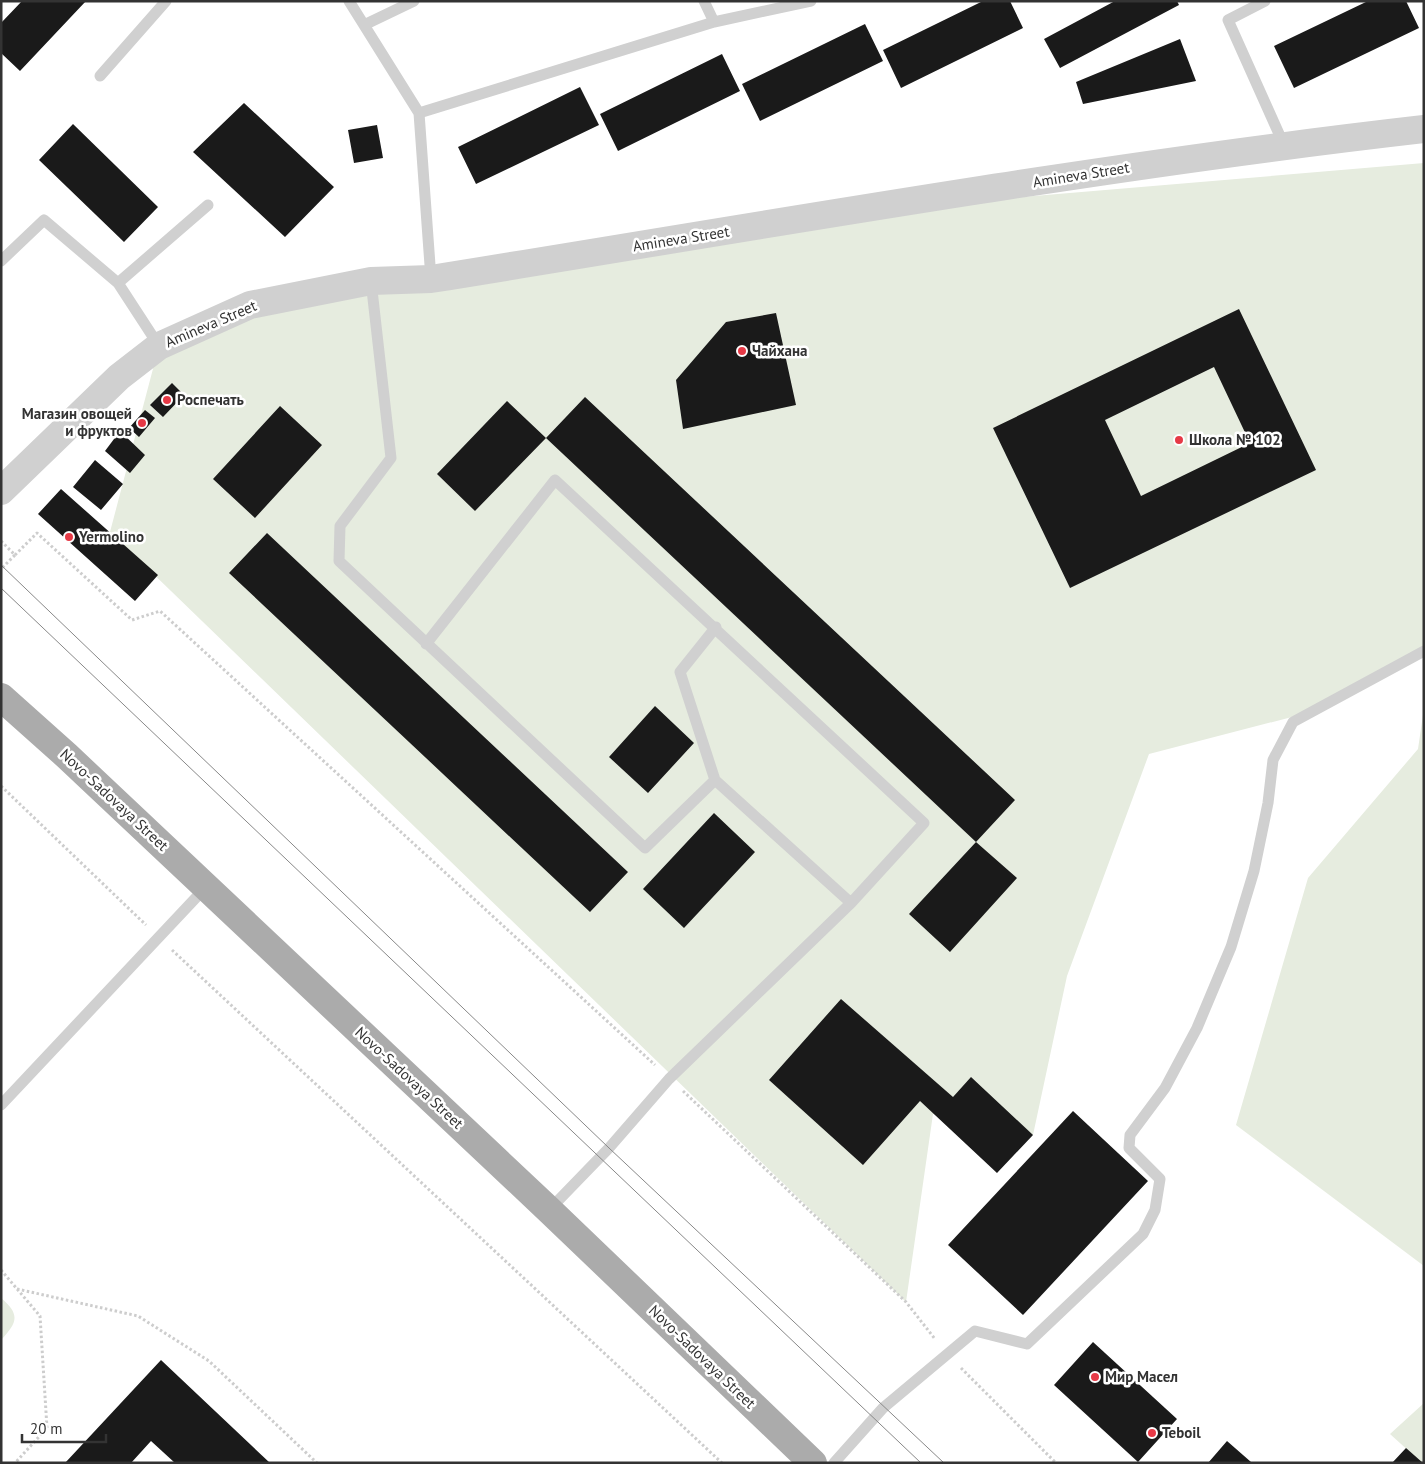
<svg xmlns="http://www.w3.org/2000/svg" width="1425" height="1464" font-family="'PT Sans',sans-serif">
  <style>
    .green { fill: #e6ecdf }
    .building { fill: #1a1a1a; fill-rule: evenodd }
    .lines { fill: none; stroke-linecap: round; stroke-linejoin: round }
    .path { stroke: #cdcdcd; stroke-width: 3; stroke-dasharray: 2.5 2.5; stroke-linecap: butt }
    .service { stroke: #d0d0d0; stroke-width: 11 }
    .tertiary { stroke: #d0d0d0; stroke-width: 28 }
    .primary { stroke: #ababab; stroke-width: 28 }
    .tram { stroke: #888; stroke-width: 1 }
    .poi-dot { fill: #e63946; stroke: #fff; stroke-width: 2 }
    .labels { text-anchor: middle; stroke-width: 5; stroke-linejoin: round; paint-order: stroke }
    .street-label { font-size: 15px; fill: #333; stroke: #fff }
    .poi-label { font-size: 15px; font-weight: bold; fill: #333; stroke: #fff; text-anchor: start }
  </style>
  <rect width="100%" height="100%" fill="#fff"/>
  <path class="green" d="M1424 163V651L1311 712 1149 754 1067 976 1033 1135 933 1114 906 1302 110 532 159 346 250 305 846 212Z
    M1424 708V1266L1236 1125 1308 878 1418 749Z
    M1 1298C20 1314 18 1322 1 1340Z
    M1424 1403V1463H1422L1390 1434Z"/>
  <path class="building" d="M22 1H86L20 71 1 53V23Z
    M983 1H1010L1023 28 901 88 883 50Z
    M1115 1H1177L1179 5 1060 68 1044 39Z
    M1368 1H1406L1419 28 1294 88 1274 46Z
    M865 24 883 61 760 121 742 84Z
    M1180 39 1196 81 1083 104 1076 82Z
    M722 54 740 91 618 151 600 114Z
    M580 87 599 125 476 184 458 147Z
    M244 103 334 187 285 237 193 152Z
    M73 124 158 207 124 242 39 160Z
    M377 125 383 158 354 163 348 130Z
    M1239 309 1316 470 1070 588 993 428ZM1214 367 1250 443 1141 496 1105 420Z
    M776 313 796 405 683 429 676 380 726 322Z
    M172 383 184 395 163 417 150 405Z
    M585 397 1015 800 976 842 546 438Z
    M507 401 546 438 475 511 437 474Z
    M280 406 322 445 255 518 213 479Z
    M145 410 155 418 139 437 129 428Z
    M120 431 145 455 130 473 105 451Z
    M95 460 123 484 101 510 73 487Z
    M61 489 158 575 135 601 38 514Z
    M267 533 628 872 590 912 229 573Z
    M655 706 694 743 648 793 609 757Z
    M714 813 755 852 684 928 643 889Z
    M976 842 1017 878 950 952 909 914Z
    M841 999 953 1097 971 1077 1033 1135 997 1173 920 1101 863 1165 769 1080Z
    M1073 1111 1148 1181 1023 1315 948 1245Z
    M1093 1342 1177 1419 1138 1462 1054 1385Z
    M161 1360 270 1463H175L151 1441 131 1463H65Z
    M1227 1441 1251 1462 1250 1463H1208Z
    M1406 1448 1423 1463H1392Z"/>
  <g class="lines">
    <path class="path" d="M1 541 15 555 1 569
      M15 555 37 533 132 620 160 611 655 1065
      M1 786 146 925
      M172 950 722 1463
      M683 1091 906 1302 935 1339
      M1 1270 40 1316 47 1428 15 1463
      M17 1289 138 1316 209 1361 317 1463
      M961 1368 1056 1463"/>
    <path class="service" d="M349 1 419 113 431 279
      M704 1 714 22
      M1265 1 1228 20 1284 145
      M364 25 414 1
      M100 76 166 1
      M419 113 714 22 811 1
      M1 261 44 220 118 283 159 346
      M371 281 391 458 340 526 339 561 645 848 715 780 851 903 669 1079 609 1148 549 1210
      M118 283 208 205
      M426 644 555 480 924 823 851 903
      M715 780 680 672 716 627
      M1 1105 206 887
      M834 1463 883 1408 975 1331 1027 1344 1143 1234 1155 1210 1160 1179 1129 1148 1130 1135 1165 1088 1197 1028 1231 947 1254 871 1268 803 1273 760 1293 722 1424 651"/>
    <path class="tertiary" d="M1 491 119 377 159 346 250 305 371 281 431 279C761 226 1091 167 1424 129"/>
    <path class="primary" d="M1 697 67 756 549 1210 813 1463"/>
    <path class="tram" d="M1 565 609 1148 944 1463
      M1 588 921 1463"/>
  </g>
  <g class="poi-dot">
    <circle cx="742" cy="351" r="5"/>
    <circle cx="167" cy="400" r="5"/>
    <circle cx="142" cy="423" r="5"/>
    <circle cx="1179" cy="440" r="5"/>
    <circle cx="69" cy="537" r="5"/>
    <circle cx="1095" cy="1377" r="5"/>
    <circle cx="1152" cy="1433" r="5"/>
  </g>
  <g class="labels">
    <g class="street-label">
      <text transform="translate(1081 175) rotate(-9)" y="5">Amineva Street</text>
      <text transform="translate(681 239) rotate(-9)" y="5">Amineva Street</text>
      <text transform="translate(211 324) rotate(-23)" y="5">Amineva Street</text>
      <text transform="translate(114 800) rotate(43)" y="5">Novo-Sadovaya Street</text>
      <text transform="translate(409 1078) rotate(43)" y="5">Novo-Sadovaya Street</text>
      <text transform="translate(702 1357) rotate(44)" y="5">Novo-Sadovaya Street</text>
    </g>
    <g class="poi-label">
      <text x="752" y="356">Чайхана</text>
      <text x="177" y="405">Роспечать</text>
      <text x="132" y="419" text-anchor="end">Магазин овощей<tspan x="132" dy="17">и фруктов</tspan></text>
      <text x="1189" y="445">Школа № 102</text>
      <text x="79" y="542">Yermolino</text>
      <text x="1105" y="1382">Мир Масел</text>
      <text x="1162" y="1438">Teboil</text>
    </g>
  </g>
  <rect width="1425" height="1464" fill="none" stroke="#333333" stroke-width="5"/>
  <path d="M22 1434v8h84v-8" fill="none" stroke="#333333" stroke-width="2.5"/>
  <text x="30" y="1434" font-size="15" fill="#333333" stroke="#ffffff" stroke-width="4" paint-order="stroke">20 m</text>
</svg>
